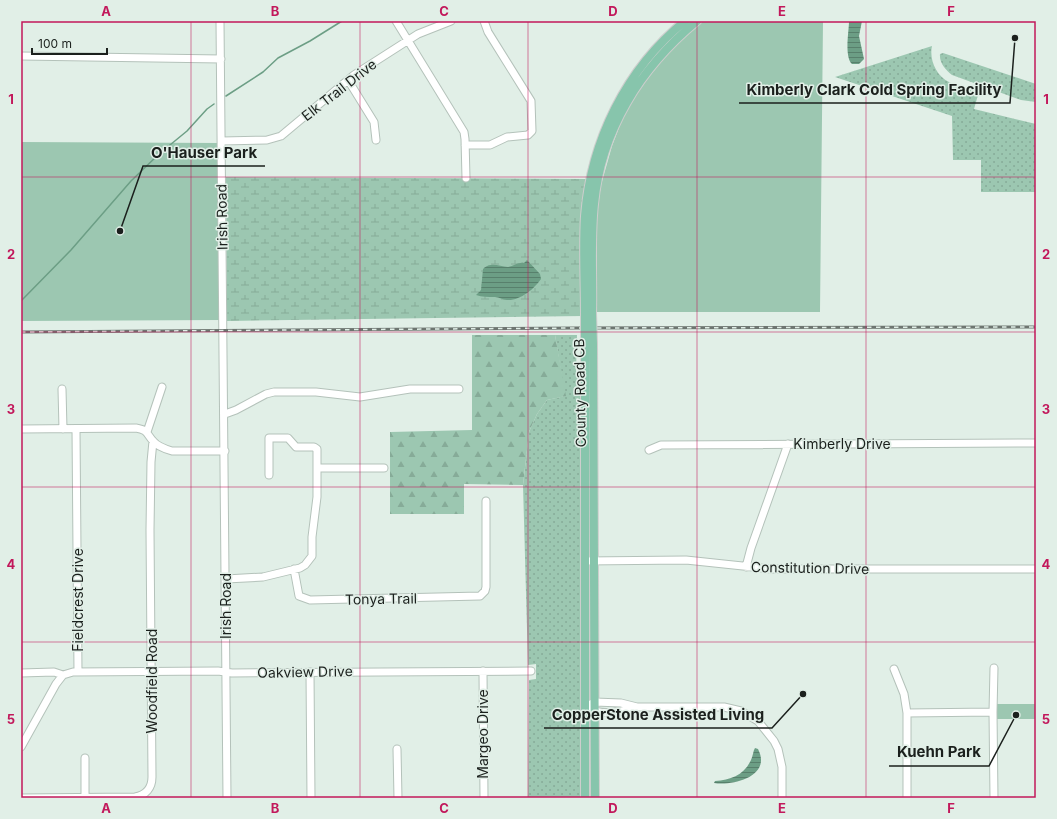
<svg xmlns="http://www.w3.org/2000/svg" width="1057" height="819" font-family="Inter,sans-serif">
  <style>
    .grass { fill: url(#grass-dots) }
    .forest { fill: url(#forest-firs) }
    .wetland { fill: url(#wetland-marsh) }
    .park { fill: #9cc7b1 }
    .water { fill: url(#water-rules) }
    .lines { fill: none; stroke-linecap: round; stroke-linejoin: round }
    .stream { stroke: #6c9e85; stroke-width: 1.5 }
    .minor-casing { stroke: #b4c2ba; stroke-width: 9 }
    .major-casing { stroke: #cdcecd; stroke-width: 10 }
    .minor { stroke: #fff; stroke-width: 7 }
    .major { stroke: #87c5ac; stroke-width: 8 }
    .rail-casing { stroke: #6d7570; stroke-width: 3 }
    .rail { stroke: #e1efe7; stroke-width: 1.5; stroke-dasharray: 4.5; stroke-linecap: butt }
    .major-bridge-casing { stroke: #cdcecd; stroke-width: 10; stroke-linecap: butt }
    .major-bridge { stroke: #87c5ac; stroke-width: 8 }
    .grid { fill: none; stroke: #c2185b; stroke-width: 1; stroke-opacity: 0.55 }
    .labels { text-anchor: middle; stroke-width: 3; stroke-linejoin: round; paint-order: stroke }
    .street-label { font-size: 14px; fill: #1b201d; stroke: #e1efe7 }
    .leader { fill: none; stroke: #1b201d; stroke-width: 1.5 }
    .callout-dot { fill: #1b201d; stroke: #e1efe7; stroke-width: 1.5 }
    .callout-label { font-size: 15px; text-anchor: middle; font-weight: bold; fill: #1b201d; stroke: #e1efe7; stroke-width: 3; stroke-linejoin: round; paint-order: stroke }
    .neatline { fill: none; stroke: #c2185b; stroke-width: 1.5 }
    .grid-label { font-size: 13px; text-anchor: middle; font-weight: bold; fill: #c2185b }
  </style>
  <defs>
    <pattern id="grass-dots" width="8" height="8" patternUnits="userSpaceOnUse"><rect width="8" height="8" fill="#9cc7b1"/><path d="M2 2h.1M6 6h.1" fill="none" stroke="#86ab98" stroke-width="1.8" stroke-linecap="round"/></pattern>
    <pattern id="forest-firs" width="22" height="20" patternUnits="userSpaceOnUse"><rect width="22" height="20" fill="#9cc7b1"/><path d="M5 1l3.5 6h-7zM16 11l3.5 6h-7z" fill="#86ab98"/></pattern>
    <pattern id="wetland-marsh" width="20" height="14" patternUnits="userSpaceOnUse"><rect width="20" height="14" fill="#9cc7b1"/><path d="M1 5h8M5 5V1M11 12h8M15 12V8" fill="none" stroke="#86ab98"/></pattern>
    <pattern id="water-rules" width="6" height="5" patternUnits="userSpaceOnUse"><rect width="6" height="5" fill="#6c9e85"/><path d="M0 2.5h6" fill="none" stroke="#58806c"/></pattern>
  </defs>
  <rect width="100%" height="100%" fill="#e1efe7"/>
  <path class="grass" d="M932 46C929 59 936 76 949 82 958 87 970 87 978 95L974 109 1036 124V192H981V160H953L952 116 835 77Z
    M943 53 1036 84V102L1021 100 952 75C946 70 939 63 940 54Z
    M555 335H577L576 373H580L582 798H528L529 680 536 679V664L528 665 523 485 529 432 537 414 547 400 565 396Z"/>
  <path class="forest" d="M472 335H555L566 396 547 400 537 414 529 432 523 485 464 484V514H390V432L472 430Z"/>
  <path class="wetland" d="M226 177 589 179 583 316 227 321Z"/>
  <path class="park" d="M700 21H823L820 312H597V213L601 185 612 146 625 112 634 97 653 68Z
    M21 142 219 143 220 320 21 321Z
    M997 704H1036V719H997Z"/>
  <path class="water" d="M849 21H862L859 36 864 59 859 64H852C844 56 849 32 849 21Z
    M527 260 540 274 541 279C534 289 520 301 507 300 503 300 499 297 495 297 488 297 482 297 476 295L481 290 483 269C485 267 488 265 491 265 496 264 502 267 508 267 514 266 518 262 524 263Z
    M755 748 758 749C772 776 734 786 714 783L715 781C731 780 744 775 751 760 753 756 753 751 755 748Z"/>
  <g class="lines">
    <path class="stream" d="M226 96 263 72 278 58 310 41 342 21
      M21 301 71 250 131 181 159 154 187 131 207 109 214 104"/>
    <g class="minor-casing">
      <path id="minor" d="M220 21 227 798
        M396 21 464 132 465 139 466 178
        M21 56 221 59
        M348 80 374 122 376 140
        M222 141 267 140 281 136 354 75 418 34 451 21
        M465 145H490L507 137 528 135 532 131 531 101 488 32 484 21
        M62 389 63 429
        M225 414 236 410 266 394 274 392H316L360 397 410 389H459
        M21 429 136 428C148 430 146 433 153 441 157 446 165 449 172 451H225
        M76 429 78 672
        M147 432 162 387
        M649 450 661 445 1036 443
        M317 468H384
        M585 561 686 560 771 569H1036
        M746 567 751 548 788 444
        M294 569 299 596 310 600 480 596 485 591 486 587V501
        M226 579 263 577 300 568 305 565 312 556V537L317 497V449L314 447H296L288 438H269V475
        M994 668 993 712 994 798
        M894 669 904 694 907 713V798
        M483 671 484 798
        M310 672 311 798
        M21 673 54 672 63 675
        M585 707 595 702 621 703 637 707H724L741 711 758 721 774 741 778 749 782 767V798
        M590 709C603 716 624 711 637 707
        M907 713 993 712
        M21 747 56 684 63 675 73 672 218 671 232 673 531 671
        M397 749 398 798
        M85 758V797
        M21 798 135 797C146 795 152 788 152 777L150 530 151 462 153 441"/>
    </g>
    <g class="major-casing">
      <path id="major" d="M592 313C593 277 590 240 594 204 601 130 640 68 697 21
        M585 314C585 282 583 248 585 216 591 141 626 69 685 21
        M593 344 595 798
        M585 798V344"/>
    </g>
    <use href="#minor" class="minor"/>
    <use href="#major" class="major"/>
    <g class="rail-casing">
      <path id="rail" d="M21 332 576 328 1036 327"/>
    </g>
    <use href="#rail" class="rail"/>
    <g class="major-bridge-casing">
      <path id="major-bridge" d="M592 313 593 344
        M585 314V344"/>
    </g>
    <use href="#major-bridge" class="major-bridge"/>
  </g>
  <path class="grid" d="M191 21V798M360 21V798M528 21V798M697 21V798M866 21V798M21 177H1036M21 332H1036M21 487H1036M21 642H1036"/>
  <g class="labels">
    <g class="street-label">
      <text transform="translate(339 90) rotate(-38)" y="5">Elk Trail Drive</text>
      <text transform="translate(222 217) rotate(-91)" y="5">Irish Road</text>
      <text transform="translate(580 393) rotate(-91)" y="5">County Road CB</text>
      <text x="842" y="449">Kimberly Drive</text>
      <text transform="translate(810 568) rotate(1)" y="5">Constitution Drive</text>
      <text transform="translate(381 599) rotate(-1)" y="5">Tonya Trail</text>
      <text transform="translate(78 600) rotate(-90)" y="5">Fieldcrest Drive</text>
      <text transform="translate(226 606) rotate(-90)" y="5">Irish Road</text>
      <text transform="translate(305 672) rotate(-1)" y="5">Oakview Drive</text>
      <text transform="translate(152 681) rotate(-90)" y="5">Woodfield Road</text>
      <text transform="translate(483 734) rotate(-90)" y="5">Margeo Drive</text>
    </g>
  </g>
  <path class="leader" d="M1015 38L1010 103H739M120 231L143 166H265M803 694L772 728H544M1016 715L989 766H889"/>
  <g class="callout-dot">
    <circle cx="1015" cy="38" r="4"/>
    <circle cx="120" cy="231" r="4"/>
    <circle cx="803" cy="694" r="4"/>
    <circle cx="1016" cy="715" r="4"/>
  </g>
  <g class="callout-label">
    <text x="874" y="95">Kimberly Clark Cold Spring Facility</text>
    <text x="204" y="158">O'Hauser Park</text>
    <text x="658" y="720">CopperStone Assisted Living</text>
    <text x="939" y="757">Kuehn Park</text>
  </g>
  <rect width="1057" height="819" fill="none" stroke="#e1efe7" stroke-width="44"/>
  <path d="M32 48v6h75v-6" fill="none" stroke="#1b201d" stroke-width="2"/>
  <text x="38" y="48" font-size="12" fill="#1b201d" stroke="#e1efe7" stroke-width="3" paint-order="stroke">100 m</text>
  <rect x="22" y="22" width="1013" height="775" class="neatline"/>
  <g class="grid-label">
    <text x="106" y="16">A</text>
    <text x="275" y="16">B</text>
    <text x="444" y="16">C</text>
    <text x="613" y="16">D</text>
    <text x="782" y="16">E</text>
    <text x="951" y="16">F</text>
    <text x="11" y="104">1</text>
    <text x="1046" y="104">1</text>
    <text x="11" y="259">2</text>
    <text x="1046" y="259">2</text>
    <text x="11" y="414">3</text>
    <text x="1046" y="414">3</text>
    <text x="11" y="569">4</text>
    <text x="1046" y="569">4</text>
    <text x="11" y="724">5</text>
    <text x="1046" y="724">5</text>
    <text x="106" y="813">A</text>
    <text x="275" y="813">B</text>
    <text x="444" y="813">C</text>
    <text x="613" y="813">D</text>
    <text x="782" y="813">E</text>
    <text x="951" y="813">F</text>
  </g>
</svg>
